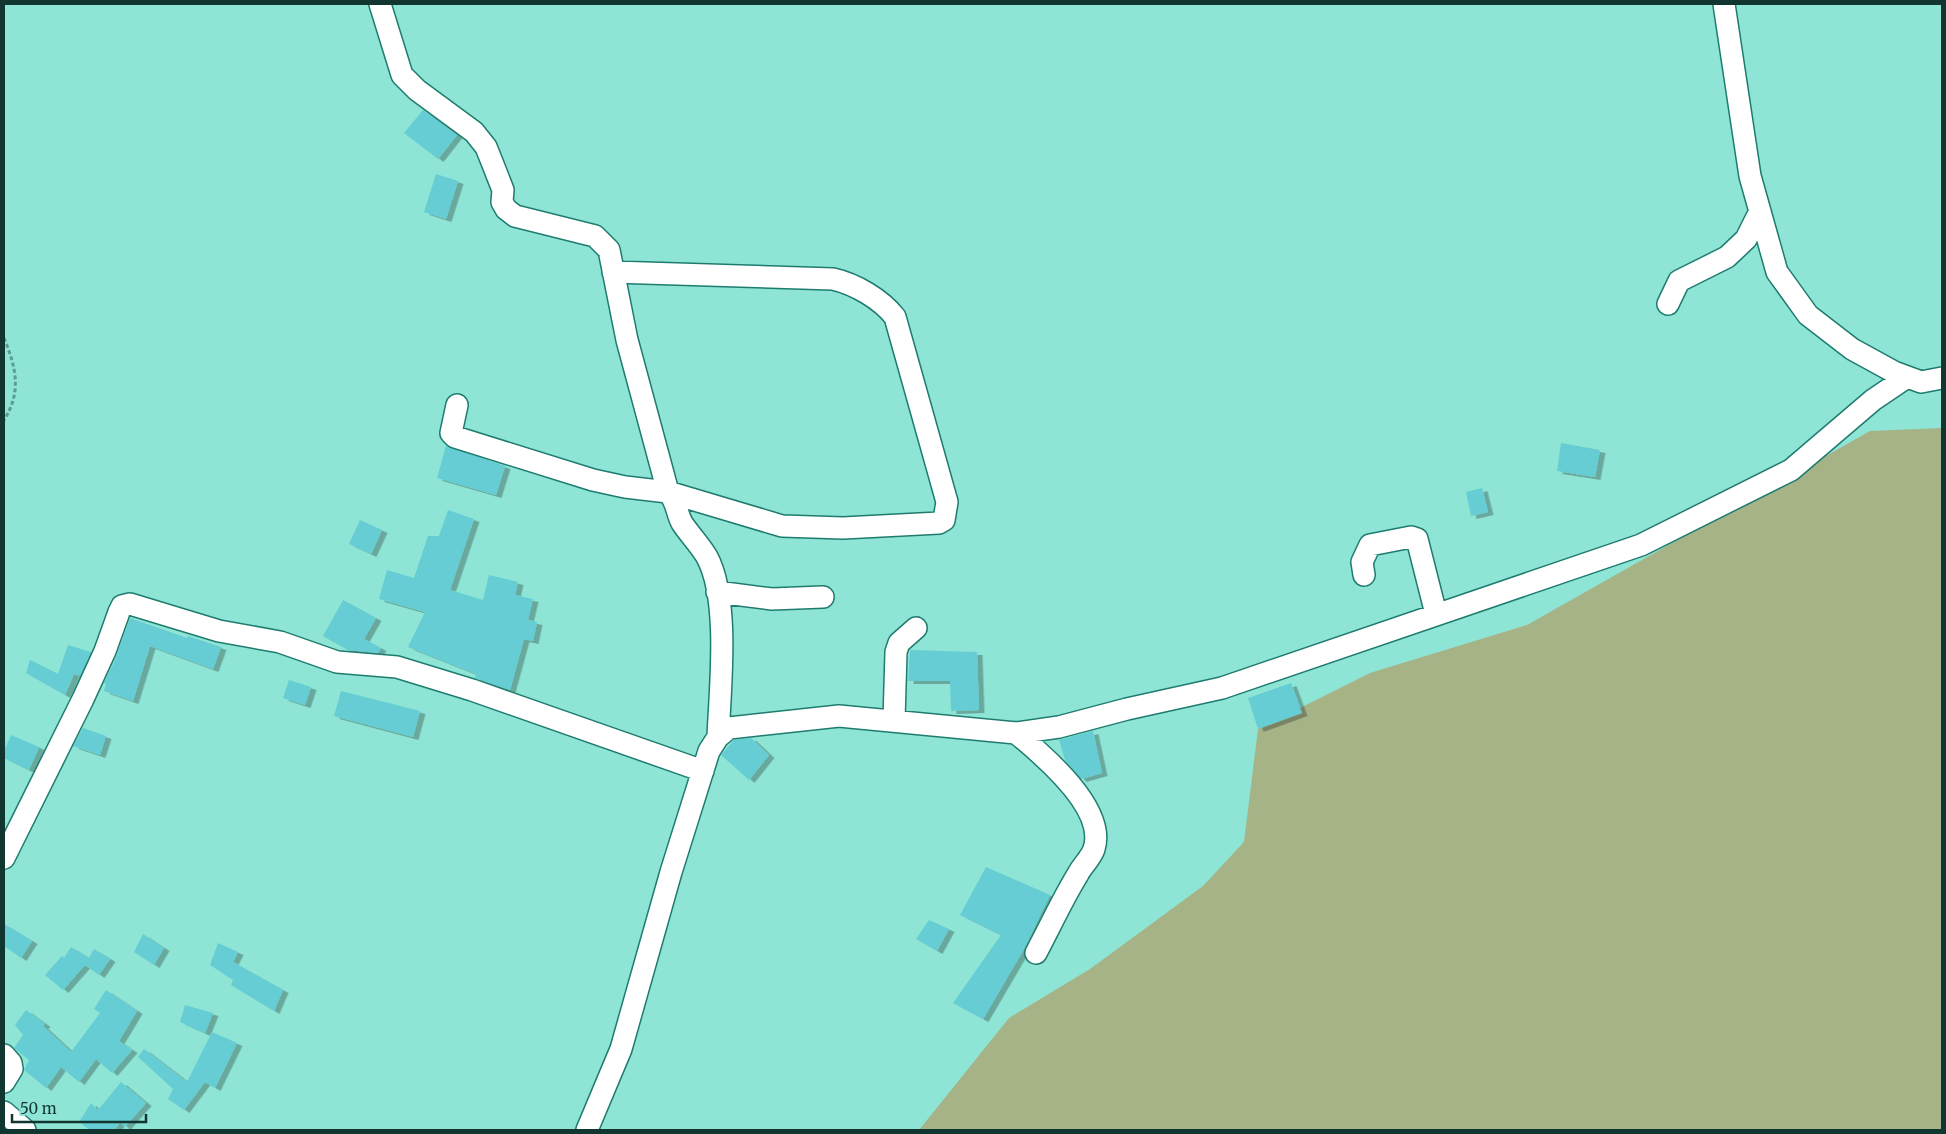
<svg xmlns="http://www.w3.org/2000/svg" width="1946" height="1134" font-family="Merriweather,serif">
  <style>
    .green { fill: #a6b387 }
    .building { fill: #65cdd3; filter: url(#shadow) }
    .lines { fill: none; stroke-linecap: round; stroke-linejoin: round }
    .minor-casing { stroke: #1e7c6f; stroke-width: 24 }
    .path { stroke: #5b9d91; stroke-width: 3; stroke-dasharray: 4 2.5; stroke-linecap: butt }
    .minor { stroke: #fff; stroke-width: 21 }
  </style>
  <defs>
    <filter id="shadow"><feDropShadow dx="5.5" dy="3" stdDeviation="0" flood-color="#0004"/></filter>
  </defs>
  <rect width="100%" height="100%" fill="#8fe5d5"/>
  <path class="green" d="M1942 428V1130H919L1009 1018 1090 969 1203 886 1244 842 1258 729 1370 673 1527 625 1870 431Z"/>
  <path class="building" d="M423 110 457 135 438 159 404 133Z
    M436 174 458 181 446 219 424 212Z
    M1561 443 1600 450 1595 477 1557 471Z
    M446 446 505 466 496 495 437 478Z
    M1482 488 1488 512 1471 516 1466 492Z
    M448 510 474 519 450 590 483 600 489 575 518 582 515 595 533 599 528 620 537 622 533 641 524 639 510 690 475 678 476 674 408 647 425 612 379 599 387 570 414 578 428 536H439Z
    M360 520 382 530 371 554 349 544Z
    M343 600 376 618 364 639 381 648 378 653 348 650 323 636Z
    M130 618 187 638 188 636 221 647 213 669 150 646 133 701 104 691 106 684 104 683 115 660Z
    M68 645 91 652 80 676 74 674 65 695 26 673 30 660 58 674Z
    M910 650 977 652 979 710 951 711 950 681H908Z
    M289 680 311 687 305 705 283 698Z
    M1291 683 1302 713 1258 729 1248 698Z
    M341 691 420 711 413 737 334 716Z
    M83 728 106 736 100 755 73 746Z
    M1093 731 1102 773 1081 779 1065 760 1059 740Z
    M11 735 39 747 29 770 4 758V751Z
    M751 738 769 755 749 780 721 755 734 740Z
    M986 867 1050 895 1024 949 983 1019 953 1003 1001 935 960 915Z
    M929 920 949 929 937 951 916 939Z
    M4 924 32 941 21 958 4 946Z
    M143 934 164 948 154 965 134 952Z
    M218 943 238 952 233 962 283 990 274 1011 231 985 233 980 210 965Z
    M71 947 89 958 94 949 110 959 99 975 85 965 63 990 45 975 62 956 64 958Z
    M106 990 137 1011 119 1041 132 1050 112 1073 96 1059 79 1082 61 1067 46 1088 24 1070 29 1060 14 1048 23 1035 15 1025 26 1010 45 1024 43 1026 71 1052 100 1013 94 1009Z
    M185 1005 213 1013 205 1033 180 1022Z
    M212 1032 237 1043 215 1088 205 1082 184 1110 168 1099 173 1089 138 1057 144 1049 187 1082Z
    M121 1082 146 1103 125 1127 120 1122 115 1130H90L79 1122 91 1103 98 1110Z"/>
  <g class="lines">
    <g class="minor-casing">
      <path id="minor" d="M380 4 402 75 417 90 474 132 486 147 492 162 503 190 502 202 506 209 515 216 595 236 609 250 627 340 668 492C677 501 676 512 682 523 690 535 700 545 707 557 730 600 720 688 718 737
        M1724 4 1750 176 1777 272 1808 315 1852 349 1894 372 1921 382 1942 378
        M1668 304 1679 281 1727 257 1746 239 1760 211
        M457 405 451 433 455 437 593 480 625 487 668 492 782 526 843 528 939 523 944 520 947 502 895 317C881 299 855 284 833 279L613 272
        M1364 575 1362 562 1370 545 1411 537 1417 539 1436 614
        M717 592 772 599 823 597
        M894 720 896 652 899 643 916 628
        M1016 733C1043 755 1107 809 1094 849 1091 858 1082 866 1078 874 1062 900 1050 927 1036 953
        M4 858 83 699 105 651 119 612 122 606 130 604 219 631 280 642 337 662 397 667 472 690 703 771
        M4 1055 11 1063 12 1069 4 1082
        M4 1112 25 1130
        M587 1130 621 1049 671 872 709 751 718 737 729 728 839 716 1016 733 1059 727 1127 709 1222 688 1641 545 1791 470 1873 400 1907 377"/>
    </g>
    <path class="path" d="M4 338C16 367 22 392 4 420"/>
    <use href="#minor" class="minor"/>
  </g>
  <rect width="1946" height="1134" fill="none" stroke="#113630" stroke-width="10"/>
  <path d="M12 1114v8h134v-8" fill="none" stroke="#113630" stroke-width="2.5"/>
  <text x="20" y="1114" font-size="15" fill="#113630" stroke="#8fe5d5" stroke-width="4" paint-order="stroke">50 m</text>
</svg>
